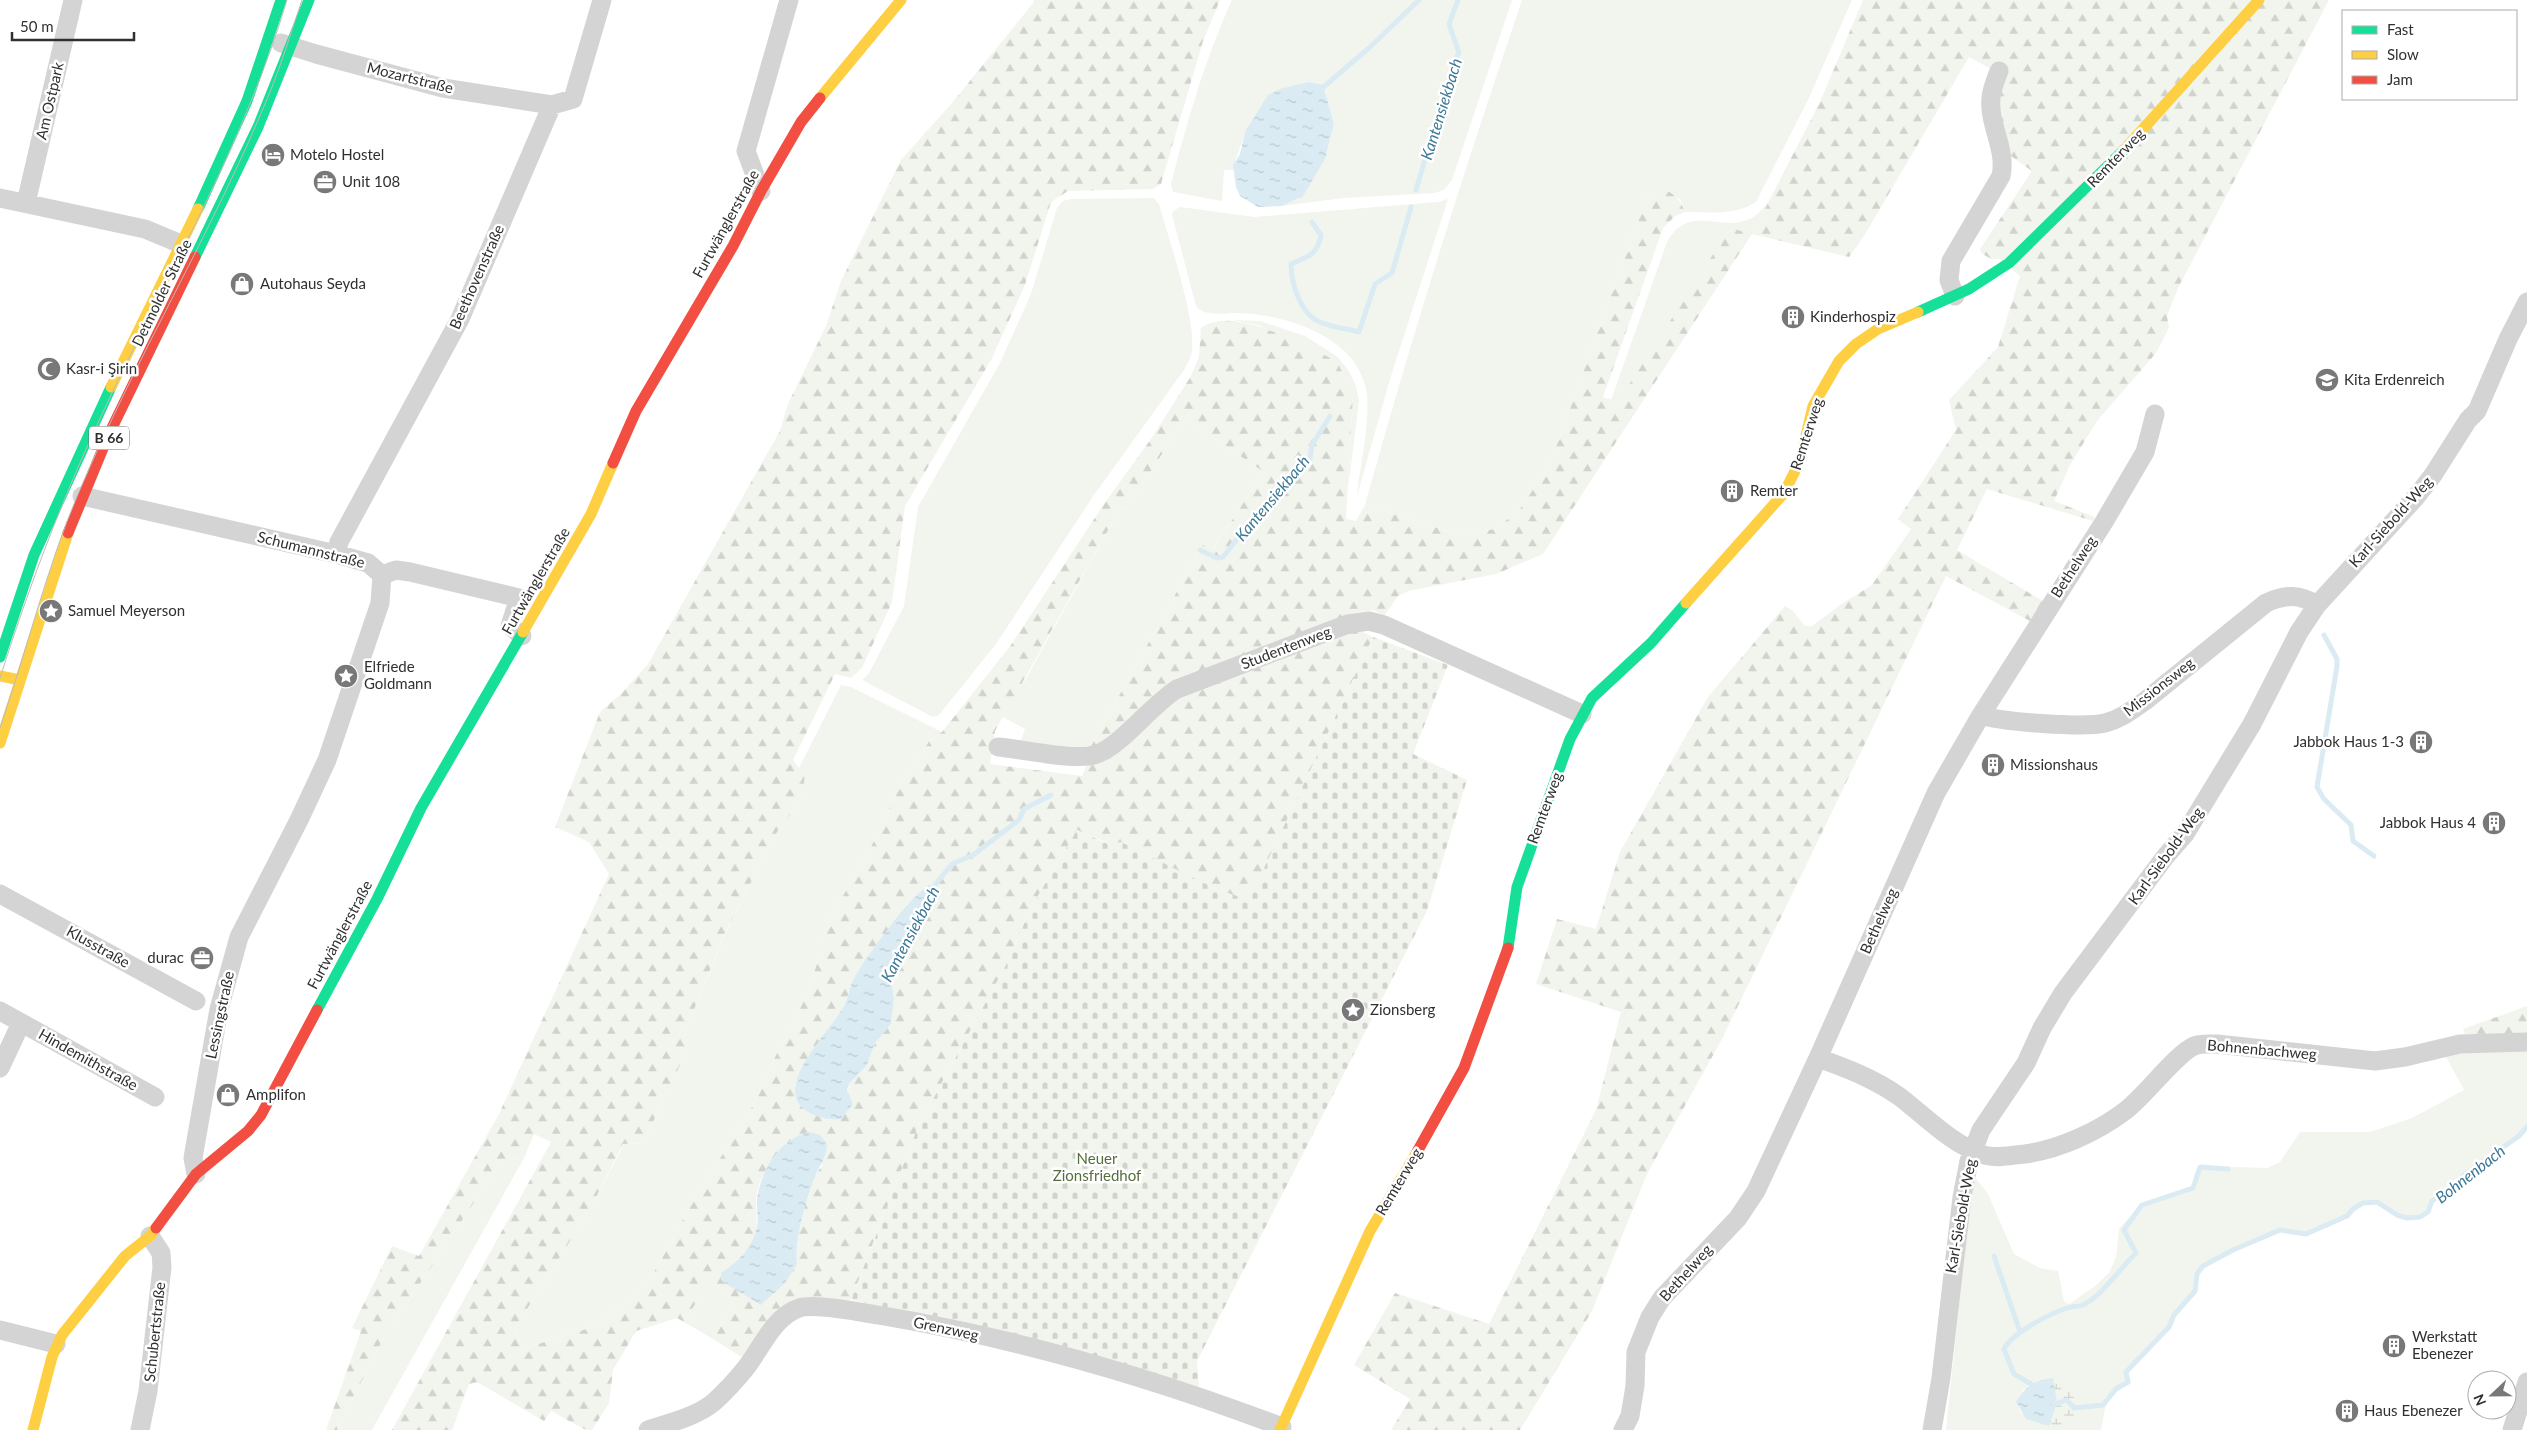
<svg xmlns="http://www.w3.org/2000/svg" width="2527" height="1430" font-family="Lato,sans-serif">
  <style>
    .green { fill: #f2f5ed; fill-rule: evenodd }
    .forest { fill: url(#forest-firs); fill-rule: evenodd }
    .wetland { fill: url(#wetland-marsh) }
    .cemetery { fill: url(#cemetery-stones) }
    .water { fill: url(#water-ripples) }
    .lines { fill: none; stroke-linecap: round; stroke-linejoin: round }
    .stream { stroke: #daebf3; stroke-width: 5 }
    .street { stroke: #d4d4d4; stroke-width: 19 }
    .fast { stroke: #16e098; stroke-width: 11 }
    .slow { stroke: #ffcf43; stroke-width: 11 }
    .jam { stroke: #f24e42; stroke-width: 11 }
    .tram { stroke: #bcbcbc; stroke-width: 1 }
    .labels { text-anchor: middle; stroke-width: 5; stroke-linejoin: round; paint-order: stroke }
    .shield { fill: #fff; stroke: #6e6e6e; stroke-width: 1 }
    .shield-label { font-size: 14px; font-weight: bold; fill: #303030 }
    .street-label { font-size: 15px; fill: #303030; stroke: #fff }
    .poi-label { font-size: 15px; fill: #303030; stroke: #fff; text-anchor: start }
    .park-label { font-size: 15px; fill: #566e3c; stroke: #fff }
    .water-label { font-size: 16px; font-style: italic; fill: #3b7896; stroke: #fff }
  </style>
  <defs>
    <pattern id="forest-firs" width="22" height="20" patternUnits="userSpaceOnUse" patternTransform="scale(1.25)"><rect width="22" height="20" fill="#f2f5ed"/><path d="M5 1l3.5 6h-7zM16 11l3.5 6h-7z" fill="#d0d2cc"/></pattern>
    <pattern id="wetland-marsh" width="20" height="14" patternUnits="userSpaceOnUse" patternTransform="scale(1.25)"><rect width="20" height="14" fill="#f2f5ed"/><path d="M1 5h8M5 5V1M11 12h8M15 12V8" fill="none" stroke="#d0d2cc"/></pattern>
    <pattern id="cemetery-stones" width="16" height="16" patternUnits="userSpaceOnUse" patternTransform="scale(1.25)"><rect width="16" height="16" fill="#f2f5ed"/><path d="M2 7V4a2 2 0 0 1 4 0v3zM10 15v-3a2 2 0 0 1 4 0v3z" fill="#d0d2cc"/></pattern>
    <pattern id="water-ripples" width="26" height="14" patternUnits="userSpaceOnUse" patternTransform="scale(1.25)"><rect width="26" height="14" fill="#daebf3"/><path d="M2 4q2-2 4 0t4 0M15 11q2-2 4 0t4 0" fill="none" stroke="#bbcad1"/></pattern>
  </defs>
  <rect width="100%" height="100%" fill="#fff"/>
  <path class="green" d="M1232 0H1512L1452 180 1444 190 1434 193 1343 198 1282 206 1298 197 1302 198 1325 159 1334 124 1323 85 1245 132C1243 141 1233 164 1234 170H1224L1222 201 1173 192 1171 184C1188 119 1204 62 1232 0Z
    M1522 0H1852L1809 98 1756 202C1734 216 1710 212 1685 212L1680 199C1666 193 1657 186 1646 199L1549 466 1518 512 1494 529 1463 536 1365 505C1412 335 1465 167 1522 0Z
    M1154 198 1159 204C1168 238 1199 325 1191 356 1189 361 1186 366 1184 370L1094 495 996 644 939 715 933 717 862 680 869 673 904 606 918 507 1000 363 1031 294 1057 208 1063 201 1071 199Z
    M1448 199 1390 379 1357 496C1360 467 1370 422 1367 394 1359 337 1288 315 1239 313 1226 312 1205 318 1196 306L1172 215 1173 211 1180 207 1255 217 1438 202Z
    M1769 201 1752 234 1618 402 1611 400 1667 242C1690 202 1720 234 1752 218 1759 214 1764 207 1769 201Z
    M1233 320 1260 321 1305 336 1338 357 1349 371 1356 386 1359 401 1348 488 1353 395 1282 337 1257 325Z
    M1185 419 1264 472 1211 551 1203 545 1200 550 1089 750 1020 743 1025 729 1003 717 1012 675 1024 682 1121 507 1126 509Z
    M841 685 851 687 942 732 930 740 892 799 886 820 826 926 812 982 791 1029 770 1066 752 1107 687 1212 654 1272 626 1302 596 1326 522 1349 515 1328 589 1211 624 1144 643 1143 688 1048 685 1032 724 936 778 829 801 801 804 776 799 768Z
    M2527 1046V1127L2519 1136 2464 1175 2456 1184 2432 1201 2428 1212 2420 1217 2407 1218 2397 1215 2377 1202 2363 1203 2353 1209 2347 1216 2307 1234 2280 1231 2233 1250 2203 1266 2197 1274 2195 1291 2174 1315 2169 1327 2126 1372 2128 1382 2107 1398 2101 1430H1946L1969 1211 1975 1177 1988 1194 2014 1254 2040 1268 2058 1271 2064 1301 2069 1304 2094 1287 2109 1273 2116 1257 2119 1229 2140 1205 2193 1188 2199 1166 2267 1168 2280 1162 2300 1132H2370L2412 1118 2464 1090 2444 1053ZM2031 1384 2049 1426 2021 1413 2017 1403 2023 1390Z
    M524 1158 372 1430H337L383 1339 503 1159Z
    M708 1282 734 1300 713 1339 684 1322Z"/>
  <path class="forest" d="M1033 0H1220L1203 41 1161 184 1153 189 1068 191 1051 202 1025 285 991 360 905 506 892 602 862 668 851 678 835 674 793 760 805 776 801 801 778 830 724 935 685 1032 688 1048 643 1143 623 1144 589 1211 515 1328 522 1349 596 1326 626 1302 654 1272 687 1212 752 1107 770 1066 791 1029 812 982 826 926 886 820 892 799 930 740 942 732 1011 645 1104 504 1151 439 1191 376 1199 357 1201 328C1234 304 1304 347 1337 361L1353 395 1346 519 1356 521 1365 505 1463 536 1494 529 1518 512 1549 466 1646 199C1662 181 1678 193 1685 212L1674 217 1663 228 1603 397 1618 402 1730 228 1752 234 1820 102 1863 0H2329L2178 288 2167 316 2169 328 2156 353 2097 421 2070 465 2054 501 2095 517 2093 521 1987 489 1957 550 2043 601 2030 621 1946 576 1722 1039 1647 1174 1592 1311 1520 1430H1391L1410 1399 1354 1365 1395 1293 1489 1324 1596 1110 1621 1012 1536 984 1557 919 1596 929 1620 852 1708 697 1785 606 1793 611 1805 626H1812L1840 605 1872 585 1911 529 1898 519 1956 430 1949 400 1998 347 2020 276 2000 259H1991L1981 253 1980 249 2032 171 2008 154 1998 95 2004 76 1969 57 1864 236 1849 257 1752 234 1543 554 1496 574 1408 591 1398 596 1384 616 1374 610 1354 613 1175 682 1159 690 1100 746 1089 750 1200 550 1203 545 1212 550 1264 472 1185 419 1126 509 1121 507 995 731 990 764 1082 776 1087 764 1183 695 1356 629 1373 637 1249 901 1216 889 1077 830 1032 906 1006 965 918 1127 851 1300H815L743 1358 713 1339 734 1300 708 1283 684 1322 677 1318 636 1331 613 1370 609 1403 592 1430H586L551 1411 544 1421 477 1382 469 1384 452 1430H392L551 1142 534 1134 524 1158 503 1159 383 1339 337 1430H326L361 1331 352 1328 392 1246 419 1256 499 1114 609 874 589 842 555 827 600 712 622 693 648 664 780 431 788 404 826 326 841 281 901 160 952 103 1034 2ZM921 929 909 940 891 978 894 999 891 1024 875 1043 867 1065 849 1084 847 1095 832 1120 808 1112 795 1085 803 1066 846 1003 849 990ZM812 1132 822 1166C808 1180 794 1244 797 1264L721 1273C735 1265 745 1256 753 1241 759 1227 756 1217 756 1203 757 1178 769 1163 786 1147 795 1139 800 1133 812 1132Z
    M2527 1006V1037L2465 1034 2463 1029Z"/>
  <path class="wetland" d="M2053 1378C2066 1386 2079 1395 2082 1411L2073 1427 2061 1428 2049 1426 2057 1402Z"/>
  <path class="cemetery" d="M1373 637 1448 665 1413 754 1467 780 1427 911 1197 1361 1199 1387C1085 1350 968 1325 851 1300L918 1127 1006 965 1032 906 1077 830 1108 844 1121 842 1216 889 1249 900Z"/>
  <path class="water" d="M1309 82 1323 85 1334 124 1325 159 1302 198H1298L1282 206 1258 207 1240 196 1236 187 1233 165 1240 154 1245 132 1268 95 1280 89Z
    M929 885H934L937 890V896L921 929 909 940 891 978 894 999 891 1024 875 1043 867 1065 849 1084 847 1090 853 1104 841 1119C829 1121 815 1117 805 1110 771 1085 835 1027 846 1002 849 994 850 985 855 977 867 956 909 897 929 885Z
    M810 1132 820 1135 827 1144C826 1156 822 1162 817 1172 807 1194 794 1241 797 1264L785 1283 761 1305 725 1283 721 1280V1273C738 1262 753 1248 757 1226 759 1218 756 1208 757 1200 760 1171 780 1138 810 1132Z
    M2053 1378 2057 1402 2049 1426 2026 1419 2016 1402C2026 1385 2034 1381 2053 1378Z"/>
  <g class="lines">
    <path class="stream" d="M1320 90 1369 48 1419 0
      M1416 190 1454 61 1459 53 1449 24 1458 0
      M1312 222 1321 235C1317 256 1308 256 1291 264 1291 283 1301 315 1320 322 1333 328 1346 328 1359 332L1375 284 1392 273 1411 207
      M1200 550 1217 558 1223 557 1267 501 1310 458 1312 445 1330 416
      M2324 635 2337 659V666L2317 787 2324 799 2351 825 2353 841 2374 856
      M931 890 952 864 973 855 1019 820 1024 809 1051 795
      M1994 1256 2020 1332
      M2032 1388 2031 1384 2014 1374 2004 1349C2012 1333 2048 1315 2064 1309 2070 1306 2078 1307 2083 1305 2101 1297 2121 1267 2136 1253L2124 1230 2142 1205 2193 1188 2200 1167 2228 1169
      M2053 1405 2067 1400 2074 1408 2103 1405 2116 1389 2128 1382 2126 1372 2169 1327 2174 1315 2195 1291 2197 1274 2203 1266 2233 1250 2280 1230 2306 1234 2347 1216 2353 1209 2363 1203 2377 1202 2397 1215 2407 1218 2420 1217 2428 1212 2432 1201 2456 1184 2464 1175 2519 1136 2527 1127"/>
    <path class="street" d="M281 43 316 54 443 88 552 105
      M761 191 746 151 789 0
      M0 198 145 229 181 244
      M26 203 73 0
      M1955 296 1949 280 1951 261 2001 176C2007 149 1988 124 1991 97 1992 88 1996 79 1999 71
      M82 496 336 554 368 563 382 575
      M336 554 339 542 460 319 552 105 573 99 602 0
      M382 575 396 570 410 572 519 598 510 626 522 636
      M1981 715C1999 722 2085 728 2105 723 2121 719 2132 710 2145 701L2266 603C2285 594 2300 594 2317 605
      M998 747C1021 749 1078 762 1097 754 1122 745 1151 705 1177 689L1348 624 1369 621 1384 625 1582 714
      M0 894 196 1001
      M0 1011 155 1097
      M1818 1058C1846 1068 1875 1079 1900 1097 1926 1117 1951 1144 1984 1155 1997 1159 2012 1155 2025 1154 2060 1149 2097 1132 2125 1111 2144 1097 2177 1053 2194 1046 2201 1043 2209 1044 2217 1044L2375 1061 2405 1057 2460 1044 2527 1042
      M0 1068 21 1023
      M196 1174 193 1158 219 1009 239 937 299 820 327 760 380 603 382 575
      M0 1330 56 1344
      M140 1430 148 1391 162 1267 161 1253 150 1236
      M648 1430C669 1423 696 1417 714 1402 724 1393 736 1380 745 1369 761 1349 773 1317 799 1308 814 1303 861 1312 878 1315 1016 1338 1151 1377 1282 1427
      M1623 1430 1630 1416 1635 1386 1636 1352 1650 1317 1662 1298 1738 1218 1756 1191 1818 1058 1936 793 1981 715 2104 522 2145 452 2155 414
      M1932 1430 1941 1378 1962 1197 1969 1161 1981 1130 2026 1063 2042 1028 2063 993 2165 857 2185 834 2252 724 2299 632 2317 605 2416 497 2433 475 2468 420 2477 411 2508 339 2527 302
      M2512 1430 2527 1382"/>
    <path class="fast" d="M198 209 247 101 281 0
      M195 257 258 127 309 0
      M1918 312 1969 289 2009 263 2125 149
      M0 657 34 555 111 387
      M1508 948 1517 887 1570 739 1592 698 1651 643 1686 603
      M317 1010 377 899 421 808 523 632"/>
    <path class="slow" d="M820 98 901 0
      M2125 149 2259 0
      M111 387 198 209
      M1686 603 1784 493 1800 461 1813 406 1839 361 1856 344 1878 329 1918 312
      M523 632 591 514 613 463
      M0 676 20 680
      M0 743 68 533
      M33 1430 52 1357 62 1335 125 1256 150 1236 156 1228
      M1280 1430 1370 1231 1417 1152"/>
    <path class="jam" d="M613 463 636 411 733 246 761 191 801 122 820 98
      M68 533 109 434 195 257
      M1417 1152 1464 1068 1508 948
      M156 1228 196 1174 248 1131 261 1115 317 1010"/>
    <path class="tram" d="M0 678C31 580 67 486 112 393 173 264 246 138 287 0
      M0 728C27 650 46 570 78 494 135 359 212 233 268 97 281 66 291 32 302 0"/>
  </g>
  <defs>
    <g id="hotel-disc" transform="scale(1.25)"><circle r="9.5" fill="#787878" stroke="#fff"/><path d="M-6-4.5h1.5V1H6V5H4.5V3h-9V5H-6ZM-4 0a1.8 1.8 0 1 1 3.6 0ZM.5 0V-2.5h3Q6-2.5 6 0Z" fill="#fff"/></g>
    <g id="office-disc" transform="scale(1.25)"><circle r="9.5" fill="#787878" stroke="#fff"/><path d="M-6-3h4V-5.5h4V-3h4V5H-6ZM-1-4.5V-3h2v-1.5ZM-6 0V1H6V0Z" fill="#fff"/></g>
    <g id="shop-disc" transform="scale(1.25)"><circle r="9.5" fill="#787878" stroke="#fff"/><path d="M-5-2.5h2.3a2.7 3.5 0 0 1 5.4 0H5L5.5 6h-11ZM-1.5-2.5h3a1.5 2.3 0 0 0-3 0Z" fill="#fff"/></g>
    <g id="building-disc" transform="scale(1.25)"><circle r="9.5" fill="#787878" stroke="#fff"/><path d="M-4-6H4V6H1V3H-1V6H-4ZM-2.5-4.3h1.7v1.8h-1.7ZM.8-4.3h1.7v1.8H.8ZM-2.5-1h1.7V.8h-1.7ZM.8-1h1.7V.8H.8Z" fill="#fff"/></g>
    <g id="mosque-disc" transform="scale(1.25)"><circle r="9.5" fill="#787878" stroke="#fff"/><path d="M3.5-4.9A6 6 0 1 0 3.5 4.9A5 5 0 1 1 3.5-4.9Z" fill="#fff"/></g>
    <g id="school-disc" transform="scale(1.25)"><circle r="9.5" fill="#787878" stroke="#fff"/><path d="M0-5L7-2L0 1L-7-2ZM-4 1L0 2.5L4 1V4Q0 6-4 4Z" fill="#fff"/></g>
    <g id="sight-disc" transform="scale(1.25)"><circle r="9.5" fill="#787878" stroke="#fff"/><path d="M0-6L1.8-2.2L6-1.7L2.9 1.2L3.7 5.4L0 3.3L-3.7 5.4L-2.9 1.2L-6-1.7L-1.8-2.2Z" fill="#fff"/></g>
  </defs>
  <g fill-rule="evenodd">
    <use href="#hotel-disc" x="273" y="155"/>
    <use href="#office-disc" x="325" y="182"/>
    <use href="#shop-disc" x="242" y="284"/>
    <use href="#building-disc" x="1793" y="317"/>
    <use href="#mosque-disc" x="49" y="369"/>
    <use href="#school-disc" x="2327" y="380"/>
    <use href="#building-disc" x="1732" y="491"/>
    <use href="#sight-disc" x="51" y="611"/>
    <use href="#sight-disc" x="346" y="676"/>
    <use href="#building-disc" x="2421" y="742"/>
    <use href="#building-disc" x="1993" y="765"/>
    <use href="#building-disc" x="2494" y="823"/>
    <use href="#office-disc" x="202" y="958"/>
    <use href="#sight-disc" x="1353" y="1010"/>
    <use href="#shop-disc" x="228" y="1095"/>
    <use href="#building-disc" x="2394" y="1346"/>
    <use href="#building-disc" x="2347" y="1411"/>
  </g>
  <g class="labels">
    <rect class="shield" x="89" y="426.5" width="40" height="23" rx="4"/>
    <g class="shield-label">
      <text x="109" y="443">B 66</text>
    </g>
    <g class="street-label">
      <text transform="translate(410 78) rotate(14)" y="5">Mozartstraße</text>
      <text transform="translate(50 101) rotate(-77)" y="5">Am Ostpark</text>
      <text transform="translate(2116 158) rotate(-46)" y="5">Remterweg</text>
      <text transform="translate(726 224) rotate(-61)" y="5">Furtwänglerstraße</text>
      <text transform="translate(477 277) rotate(-66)" y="5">Beethovenstraße</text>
      <text transform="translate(162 293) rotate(-64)" y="5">Detmolder Straße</text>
      <text transform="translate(1807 434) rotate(-72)" y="5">Remterweg</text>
      <text transform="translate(2391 522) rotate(-48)" y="5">Karl-Siebold-Weg</text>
      <text transform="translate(311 550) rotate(14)" y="5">Schumannstraße</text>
      <text transform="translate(2074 567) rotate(-57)" y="5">Bethelweg</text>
      <text transform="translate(536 581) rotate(-60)" y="5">Furtwänglerstraße</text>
      <text transform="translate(1286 648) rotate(-21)" y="5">Studentenweg</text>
      <text transform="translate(2159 687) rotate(-38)" y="5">Missionsweg</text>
      <text transform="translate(1545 808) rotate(-70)" y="5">Remterweg</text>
      <text transform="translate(2166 856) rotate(-54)" y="5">Karl-Siebold-Weg</text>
      <text transform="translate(1879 921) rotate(-66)" y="5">Bethelweg</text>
      <text transform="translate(340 935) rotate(-62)" y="5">Furtwänglerstraße</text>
      <text transform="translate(98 947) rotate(29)" y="5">Klusstraße</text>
      <text transform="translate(220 1015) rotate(-78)" y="5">Lessingstraße</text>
      <text transform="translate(2262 1050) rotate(5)" y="5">Bohnenbachweg</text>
      <text transform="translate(88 1060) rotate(29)" y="5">Hindemithstraße</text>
      <text transform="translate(1399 1182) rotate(-59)" y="5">Remterweg</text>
      <text transform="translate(1961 1216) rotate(-80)" y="5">Karl-Siebold-Weg</text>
      <text transform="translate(1686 1273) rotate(-48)" y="5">Bethelweg</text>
      <text transform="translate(946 1329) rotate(12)" y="5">Grenzweg</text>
      <text transform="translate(155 1332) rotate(-84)" y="5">Schubertstraße</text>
    </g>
    <g class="poi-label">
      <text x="290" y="160">Motelo Hostel</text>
      <text x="342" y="187">Unit 108</text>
      <text x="260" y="289">Autohaus Seyda</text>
      <text x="1810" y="322">Kinderhospiz</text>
      <text x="66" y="374">Kasr-i Şirin</text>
      <text x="2344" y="385">Kita Erdenreich</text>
      <text x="1750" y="496">Remter</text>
      <text x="68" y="616">Samuel Meyerson</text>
      <text x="364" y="672">Elfriede<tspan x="364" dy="17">Goldmann</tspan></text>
      <text x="2404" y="747" text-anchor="end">Jabbok Haus 1-3</text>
      <text x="2010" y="770">Missionshaus</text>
      <text x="2476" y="828" text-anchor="end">Jabbok Haus 4</text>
      <text x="184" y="963" text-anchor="end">durac</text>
      <text x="1370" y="1015">Zionsberg</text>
      <text x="246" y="1100">Amplifon</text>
      <text x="2412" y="1342">Werkstatt<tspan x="2412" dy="17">Ebenezer</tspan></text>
      <text x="2364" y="1416">Haus Ebenezer</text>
    </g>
    <g class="park-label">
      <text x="1097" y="1164">Neuer<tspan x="1097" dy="17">Zionsfriedhof</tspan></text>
    </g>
    <g class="water-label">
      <text transform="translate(1441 109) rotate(-73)" y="6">Kantensiekbach</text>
      <text transform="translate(1272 498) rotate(-50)" y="6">Kantensiekbach</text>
      <text transform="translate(910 934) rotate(-62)" y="6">Kantensiekbach</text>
      <text transform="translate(2470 1174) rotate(-38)" y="6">Bohnenbach</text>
    </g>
  </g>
  <rect x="2342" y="10" width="175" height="90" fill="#ffffff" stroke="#acacac"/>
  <rect x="2352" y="26" width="25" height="8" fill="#16e098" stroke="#acacac"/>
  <text x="2387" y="35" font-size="15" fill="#303030">Fast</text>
  <rect x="2352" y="51" width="25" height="8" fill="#ffcf43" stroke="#acacac"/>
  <text x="2387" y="60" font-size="15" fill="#303030">Slow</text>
  <rect x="2352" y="76" width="25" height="8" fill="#f24e42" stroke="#acacac"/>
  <text x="2387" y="85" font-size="15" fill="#303030">Jam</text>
  <g transform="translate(2492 1395) rotate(248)"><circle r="24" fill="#ffffff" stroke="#acacac"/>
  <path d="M0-4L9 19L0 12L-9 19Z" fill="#787878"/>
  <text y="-8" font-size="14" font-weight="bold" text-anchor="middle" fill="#303030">N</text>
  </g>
  <path d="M12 32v8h122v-8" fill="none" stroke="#303030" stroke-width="2.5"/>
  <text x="20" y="32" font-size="15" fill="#303030" stroke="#ffffff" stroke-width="4" paint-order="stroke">50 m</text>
</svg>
